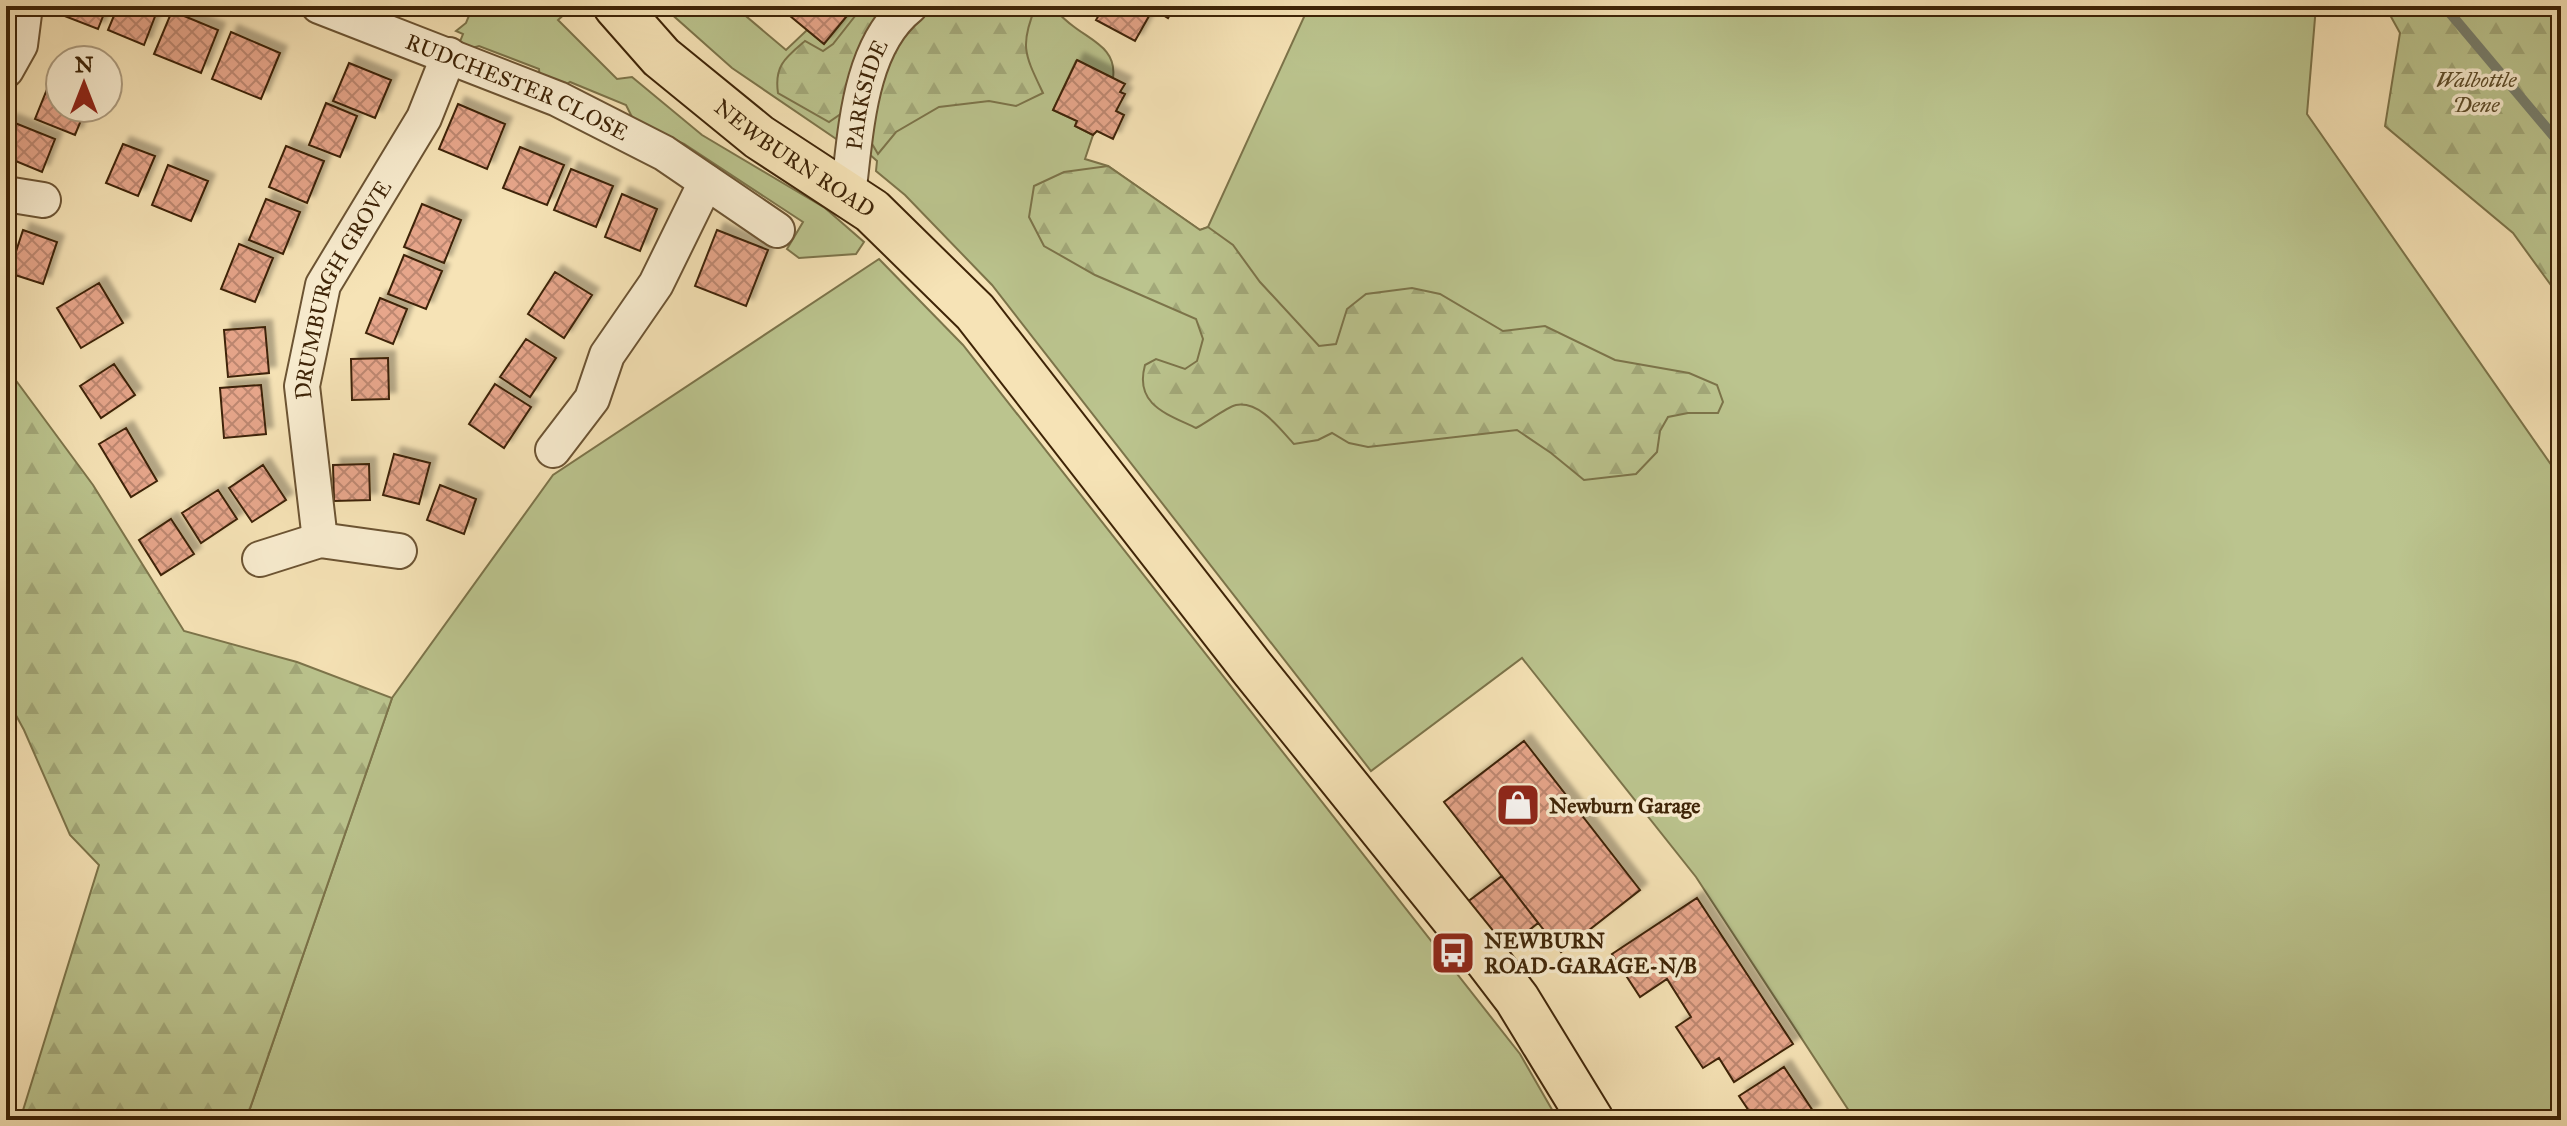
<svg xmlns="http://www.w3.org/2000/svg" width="2567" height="1126" font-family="'IM FELL Great Primer',serif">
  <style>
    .grass { fill: #bbc48e; stroke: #7c744a; stroke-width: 2 }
    .forest { fill: url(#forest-firs); stroke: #7c744a; stroke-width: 2 }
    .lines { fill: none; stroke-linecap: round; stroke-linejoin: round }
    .stream { stroke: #78806f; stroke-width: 10 }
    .building { fill: url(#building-cross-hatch); stroke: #3e2407; stroke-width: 2; filter: url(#shadow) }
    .street-casing { stroke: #6c5433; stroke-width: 38 }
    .primary-casing { stroke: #3e2407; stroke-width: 48 }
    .street { stroke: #f9edd0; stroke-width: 34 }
    .primary { stroke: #f6e3b6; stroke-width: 44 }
    .labels { text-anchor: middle; stroke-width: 7; stroke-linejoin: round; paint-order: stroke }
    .park-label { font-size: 22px; font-style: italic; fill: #5d4c29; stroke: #f9edd0 }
    .street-label { font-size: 22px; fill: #3e2407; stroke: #f9edd0 }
    .poi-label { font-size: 22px; font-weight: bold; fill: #3e2407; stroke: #f9edd0; text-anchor: start }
  </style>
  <defs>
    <pattern id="forest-firs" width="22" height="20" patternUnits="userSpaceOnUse" patternTransform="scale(2)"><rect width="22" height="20" fill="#bbc48e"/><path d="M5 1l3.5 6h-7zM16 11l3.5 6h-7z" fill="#a2a879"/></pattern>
    <pattern id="building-cross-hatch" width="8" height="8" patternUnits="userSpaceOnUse" patternTransform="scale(2)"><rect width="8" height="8" fill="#e7a68b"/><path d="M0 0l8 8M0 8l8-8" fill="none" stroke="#bd8770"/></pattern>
    <filter id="shadow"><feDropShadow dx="7" dy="-7" stdDeviation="2" flood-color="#0004"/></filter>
  </defs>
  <rect width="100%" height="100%" fill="#f6e3b6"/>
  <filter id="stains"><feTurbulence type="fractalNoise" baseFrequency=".0025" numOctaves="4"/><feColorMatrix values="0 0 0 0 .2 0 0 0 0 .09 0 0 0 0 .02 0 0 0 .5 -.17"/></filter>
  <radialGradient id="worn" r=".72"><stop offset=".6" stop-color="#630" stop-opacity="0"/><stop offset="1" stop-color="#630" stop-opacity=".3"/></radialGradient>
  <path class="grass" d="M473 6H566L569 10 558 20 617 79 632 77 702 135 825 208 864 242 856 254 799 258 787 249 803 222 684 144 634 121 626 105 570 82 558 90 540 81 539 69 479 46 472 48 459 44 463 34 456 31 466 23Z
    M675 6H734L786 50 807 30 823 43 855 6H903L848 147 732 68 668 11Z
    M919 6H1055L1054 9C1060 15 1066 21 1073 26 1092 41 1117 49 1113 78L1076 61 1053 110 1077 121 1075 126 1093 135 1085 159 1108 166 1200 230 1208 227 1309 6H2316L2307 114 2561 479V1120H1855L1696 877 1522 658 1371 771 992 285 905 195 876 171 877 161 860 146Z
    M879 259 963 345 1520 1054 1558 1120H246L392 698 553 475Z"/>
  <path class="forest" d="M863 6H893L842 113 829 122 778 93C774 66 785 58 805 41L823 51 833 44Z
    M934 6H1036C1019 46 1025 55 1043 93L1016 106 989 101 939 107 896 132 878 154 871 142C878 86 884 41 934 6Z
    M2385 6H2561V299L2513 233 2385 126 2400 33Z
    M1108 166 1200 230 1208 227 1233 245 1260 282 1319 346 1336 344 1347 309 1366 294 1412 288 1440 294 1503 331 1545 326 1615 360 1689 373 1717 385 1723 402 1718 413H1688L1668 417 1660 431 1657 452 1636 474 1584 480 1551 453 1517 430 1368 447 1349 443 1332 433 1318 440 1294 444C1280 429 1260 401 1236 405 1227 407 1206 423 1196 428 1167 414 1134 405 1145 365L1156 359 1185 369 1197 361 1203 339 1196 319 1095 275 1044 246 1029 217 1034 186 1064 172Z
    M6 367 93 485 184 631 297 662 392 698 246 1120H20L99 865 70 835 24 730 6 697Z"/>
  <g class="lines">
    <path class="stream" d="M2444 6 2561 145"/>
  </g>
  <path class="building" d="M51 6H107L98 29 49 10Z
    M118 6H159L144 45 108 30Z
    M778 6H855L824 44Z
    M1104 6H1175L1168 18 1153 9 1135 41 1096 20Z
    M172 11 218 30 201 73 154 54Z
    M231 32 280 53 261 99 212 79Z
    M1077 60 1125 84 1120 92 1125 94 1116 111 1124 115 1113 139 1097 131 1093 135 1075 126 1077 121 1053 110Z
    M349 63 391 80 375 118 333 101Z
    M54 72 60 74V108H86L75 135 35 119Z
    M326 103 357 116 340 157 309 145Z
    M458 104 505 124 487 169 439 149Z
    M10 121 55 139 42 172 6 157V130Z
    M123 144 155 156 138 196 106 183Z
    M286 146 324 161 307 203 269 187Z
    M520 147 564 165 547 205 503 188Z
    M168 165 208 181 191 221 152 205Z
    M571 169 613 186 596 227 554 210Z
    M622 194 657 209 640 251 605 237Z
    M266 199 300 212 283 254 249 240Z
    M422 204 461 220 444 263 404 247Z
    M23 230 57 242 43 284 9 273Z
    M717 230 768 250 746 306 695 286Z
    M239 244 273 258 255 302 221 289Z
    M404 255 442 271 426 309 388 294Z
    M555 272 592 295 564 338 528 314Z
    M99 283 123 323 81 348 57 308Z
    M380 298 407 309 393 344 366 333Z
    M265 327 269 373 228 377 224 330Z
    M526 339 556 358 530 397 500 377Z
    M388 358 389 399 352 400 351 359Z
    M114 364 135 395 101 418 80 386Z
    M495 384 531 407 504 448 469 424Z
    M261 385 266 434 224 438 220 388Z
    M126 428 157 481 131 497 99 444Z
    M394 454 430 463 419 504 383 495Z
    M369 464 370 500 334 501 333 465Z
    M263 465 286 500 252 522 229 488Z
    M440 485 476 499 464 534 427 520Z
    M218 490 237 519 201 543 182 513Z
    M171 519 194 554 161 575 139 540Z
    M1524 741 1640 890 1561 952 1444 802Z
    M1502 876 1538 923 1503 951 1466 903Z
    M1697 898 1793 1044 1734 1082 1719 1058 1703 1068 1676 1027 1691 1017 1667 979 1640 997 1612 954Z
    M1784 1067 1813 1111 1799 1120H1755L1739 1096Z"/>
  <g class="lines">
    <g class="street-casing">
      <g id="street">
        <path id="s1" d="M319 6 558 99 664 153 777 230"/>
        <path d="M6 70 20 45 25 6"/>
        <path d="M6 194 43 200"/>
        <path id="s2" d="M848 195C856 134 858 47 910 6"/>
        <path d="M553 450 592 399 607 355 656 284 706 182"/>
        <path id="s3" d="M320 540 302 386 323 285 424 118 449 55"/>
        <path d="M260 559 320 540 399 551"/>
      </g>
    </g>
    <g class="primary-casing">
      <g id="primary">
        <path id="s4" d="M616 6 661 57 759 137 872 211 975 312 1252 668 1488 961 1517 999 1591 1120"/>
      </g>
    </g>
    <use href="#street" class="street"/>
    <use href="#primary" class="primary"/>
  </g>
  <defs>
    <g id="shop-square" transform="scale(2.3)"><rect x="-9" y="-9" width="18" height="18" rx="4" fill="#8f2418" stroke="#f9edd0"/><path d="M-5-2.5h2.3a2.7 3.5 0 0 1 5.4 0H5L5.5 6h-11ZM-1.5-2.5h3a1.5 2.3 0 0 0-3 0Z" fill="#fff"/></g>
    <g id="bus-square" transform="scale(2.3)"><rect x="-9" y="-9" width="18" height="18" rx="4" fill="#8f2418" stroke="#f9edd0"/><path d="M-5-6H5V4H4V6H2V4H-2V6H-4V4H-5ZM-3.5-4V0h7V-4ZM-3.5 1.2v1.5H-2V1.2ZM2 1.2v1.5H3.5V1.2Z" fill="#fff"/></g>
  </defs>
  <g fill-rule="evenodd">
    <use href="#shop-square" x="1518" y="805"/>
    <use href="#bus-square" x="1453" y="953"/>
  </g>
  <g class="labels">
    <g class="park-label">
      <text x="2476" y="87">Walbottle<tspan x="2476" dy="25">Dene</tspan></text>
    </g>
    <g class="street-label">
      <text dy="8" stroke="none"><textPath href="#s1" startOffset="214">RUDCHESTER CLOSE</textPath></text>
      <text dy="8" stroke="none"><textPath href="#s2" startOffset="102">PARKSIDE</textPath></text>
      <text dy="8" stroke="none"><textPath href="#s4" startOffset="236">NEWBURN ROAD</textPath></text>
      <text dy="8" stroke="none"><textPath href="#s3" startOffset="260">DRUMBURGH GROVE</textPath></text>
    </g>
    <g class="poi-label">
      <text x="1549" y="813">Newburn Garage</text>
      <text x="1484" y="948">NEWBURN<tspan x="1484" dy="25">ROAD-GARAGE-N/B</tspan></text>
    </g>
  </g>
  <rect width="2567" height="1126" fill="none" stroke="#f6e3b6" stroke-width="32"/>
  <rect x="8" y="8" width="2551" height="1110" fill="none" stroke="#3e2407" stroke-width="4"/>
  <rect x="16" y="16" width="2535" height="1094" fill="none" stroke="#3e2407" stroke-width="2"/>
  <g transform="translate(84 84)"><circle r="38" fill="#f9edd0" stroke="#ae9d80" stroke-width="2"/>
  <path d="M0-6L14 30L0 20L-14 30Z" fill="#8f2418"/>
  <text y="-12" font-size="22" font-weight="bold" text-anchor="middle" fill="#3e2407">N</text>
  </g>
  <rect width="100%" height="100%" filter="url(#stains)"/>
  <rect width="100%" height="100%" fill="url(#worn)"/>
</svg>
